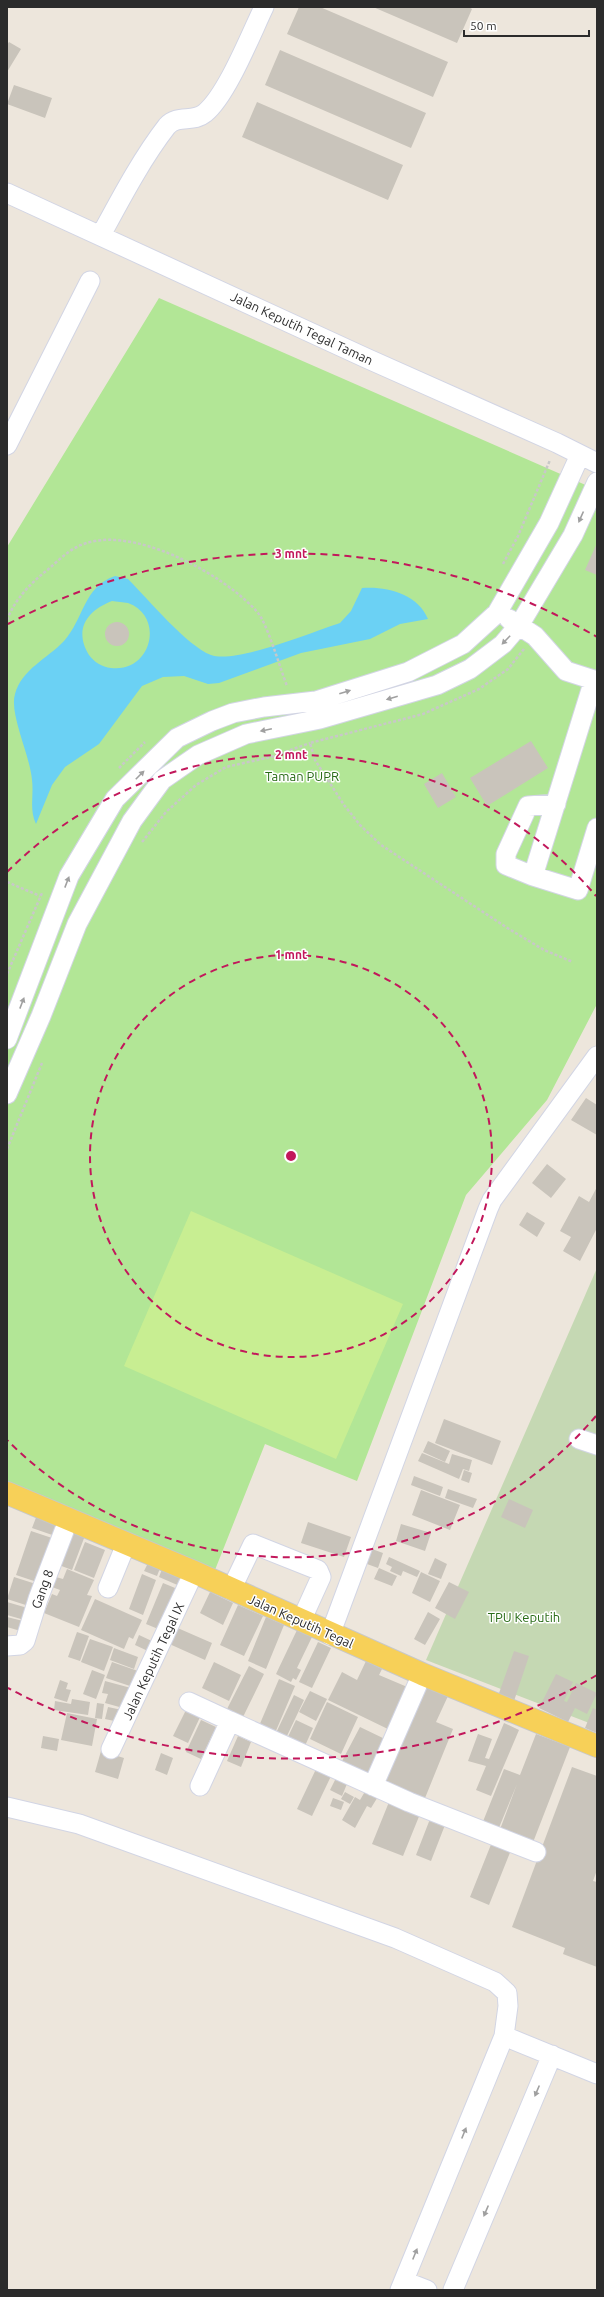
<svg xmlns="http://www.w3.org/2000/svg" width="604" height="2297" font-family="Ubuntu,sans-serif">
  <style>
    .green { fill: #b2e696 }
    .cemetery { fill: #c5d8b3 }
    .pitch { fill: #c8ee92 }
    .water { fill: #6bd1f4; fill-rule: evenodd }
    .building { fill: #c9c4bb }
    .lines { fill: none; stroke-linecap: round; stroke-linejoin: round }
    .minor-casing { stroke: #d2d5e4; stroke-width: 21 }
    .major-casing { stroke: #c8c8c8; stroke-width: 24 }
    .path { stroke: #c8c8c8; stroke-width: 2.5; stroke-dasharray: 3 2; stroke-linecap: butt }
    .minor { stroke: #fff; stroke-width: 19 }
    .major { stroke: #f7d058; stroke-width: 22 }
    .oneway { fill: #a0a0a0 }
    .ring { fill: none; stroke: #c2185b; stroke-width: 2; stroke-dasharray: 7 5 }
    .labels { text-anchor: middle; stroke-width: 3; stroke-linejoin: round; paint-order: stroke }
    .street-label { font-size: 13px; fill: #2b2b2b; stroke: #fff }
    .park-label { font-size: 13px; fill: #296c17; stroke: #fff }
    .centre { fill: #c2185b; stroke: #fff; stroke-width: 2 }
    .ring-label { font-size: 12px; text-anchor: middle; font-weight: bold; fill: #c2185b; stroke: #fff; stroke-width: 3; stroke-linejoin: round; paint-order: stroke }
  </style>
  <rect width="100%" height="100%" fill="#ede6dc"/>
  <path class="green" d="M159 298 597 490V1004L547 1100 466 1195 357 1481 265 1444 213 1575 7 1482V547Z"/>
  <path class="cemetery" d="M597 1268V1726L426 1660Z"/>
  <path class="pitch" d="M191 1211 403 1304 336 1459 124 1366Z"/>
  <path class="water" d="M115 576 128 579C148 599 187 646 211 655 236 664 312 632 340 623L351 611 362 588C387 586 418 594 428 619L400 624 370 639 301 653 219 683 208 684 184 676 163 677 142 686 99 744 65 767 52 785 36 824C29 809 34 796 32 780 30 755 9 714 15 694 22 669 47 659 64 641 84 619 83 587 115 576ZM112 601C117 602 123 602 128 603 165 616 152 673 111 668 102 667 94 662 89 655 73 629 88 610 112 601Z"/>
  <path class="building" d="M299 7H320L448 62 433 97 287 34Z
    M373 7H469L472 9 457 43Z
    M9 42 21 49 7 72V45Z
    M280 50 426 113 411 148 265 85Z
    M14 85 52 98 45 118 7 104Z
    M257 102 403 165 388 200 242 137Z
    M597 543V575L585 570Z
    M105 634a12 12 0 1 1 24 0a12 12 0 1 1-24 0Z
    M531 741 548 768 487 806 470 778Z
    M442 773 456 797 438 808 424 784Z
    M586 1098 597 1105V1135L571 1120Z
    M547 1164 566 1179 551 1198 532 1183Z
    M597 1187V1228L580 1261 563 1251 571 1237 560 1231 579 1196 589 1202Z
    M527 1212 545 1223 537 1237 519 1225Z
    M444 1419 501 1441 492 1465 435 1443Z
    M428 1441 450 1451 445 1462 423 1452Z
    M422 1453 449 1464 452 1454 472 1460 469 1471 463 1469 459 1479 418 1461Z
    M464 1470 472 1473 469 1483 461 1480Z
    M414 1476 443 1487 440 1496 411 1485Z
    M448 1489 477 1499 473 1508 445 1498Z
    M421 1490 460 1505 450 1530 412 1515Z
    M509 1499 533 1510 525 1528 501 1517Z
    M37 1515 65 1525 61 1538 32 1528Z
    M308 1522 351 1537 344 1557 301 1543Z
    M401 1524 431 1533 425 1551 396 1541Z
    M73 1528 86 1533 72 1570 59 1565Z
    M31 1531 58 1540 43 1584 16 1575Z
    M85 1542 105 1550 94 1578 74 1570Z
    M372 1549 383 1553 378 1568 367 1564Z
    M389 1557 420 1571 417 1577 403 1571 401 1576 390 1571 392 1567 386 1564Z
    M435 1558 447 1564 441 1579 428 1574Z
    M150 1559 162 1563 157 1576 144 1571Z
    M164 1564 187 1574 182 1587 159 1577Z
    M379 1568 397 1576 392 1586 374 1579Z
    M67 1569 94 1580 87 1595 92 1596 79 1627 44 1613 52 1594 57 1596 60 1590 52 1587 56 1577 63 1579Z
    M421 1572 440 1581 430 1602 412 1593Z
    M142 1574 156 1580 143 1615 129 1609Z
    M14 1577 39 1585 32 1607 7 1599Z
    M449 1582 469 1592 455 1619 435 1608Z
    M163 1583 180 1590 163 1631 146 1624Z
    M210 1592 233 1603 223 1625 200 1613Z
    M95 1599 142 1620 133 1639 129 1637 124 1649 81 1630Z
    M7 1602 31 1609 28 1621 7 1615Z
    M238 1605 263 1616 244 1656 220 1645Z
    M428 1612 440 1619 425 1645 414 1639Z
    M7 1617 27 1622 24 1632 7 1627Z
    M266 1617 284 1625 266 1669 248 1661Z
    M173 1626 212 1643 205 1660 165 1642Z
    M297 1630 312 1637 297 1668 301 1670 296 1680 293 1678 291 1682 276 1674Z
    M77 1632 89 1636 80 1661 68 1657Z
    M139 1635 154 1642 150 1652 135 1645Z
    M90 1639 113 1647 104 1671 81 1662Z
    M318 1642 331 1648 312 1688 299 1682Z
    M114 1648 138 1657 134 1669 110 1660Z
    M514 1651 529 1656 514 1701 498 1696Z
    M366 1661 382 1669 379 1675 412 1689 392 1731 328 1700 342 1672 357 1680Z
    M112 1662 138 1671 133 1687 106 1678Z
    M214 1662 241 1675 229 1701 202 1688Z
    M249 1666 264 1674 243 1717 227 1709Z
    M92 1670 105 1675 96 1699 83 1694Z
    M556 1674 573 1682 564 1701 567 1702 576 1683 597 1693 587 1714 575 1708 568 1722 539 1708Z
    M279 1679 295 1686 275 1733 259 1726Z
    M60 1680 68 1683 66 1689 71 1690 67 1702 54 1698Z
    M105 1681 131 1688 123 1708 105 1703 108 1694 102 1693Z
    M426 1685 448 1696 436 1722 453 1729 423 1803 381 1785Z
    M310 1691 327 1699 316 1721 299 1712Z
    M294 1695 304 1700 286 1738 276 1733Z
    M72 1699 90 1702 88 1715 54 1710 55 1701 71 1704Z
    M327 1702 358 1717 341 1754 310 1739Z
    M97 1703 104 1704 102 1719 95 1718Z
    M108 1707 122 1710 119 1722 105 1719Z
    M187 1708 201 1715 188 1743 173 1736Z
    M593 1708 597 1710V1733L585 1728Z
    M67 1713 97 1719 92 1746 61 1740Z
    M201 1720 216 1727 201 1759 186 1752Z
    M296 1720 313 1728 304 1748 286 1741Z
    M504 1723 519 1730 491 1796 476 1790 486 1766 468 1761 478 1734 492 1739 485 1758 489 1759Z
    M360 1727 387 1740 369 1777 341 1763Z
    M536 1734 570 1747 532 1845 499 1832 517 1784 498 1830 482 1824 504 1769 520 1775Z
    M43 1736 59 1739 57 1751 41 1748Z
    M238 1736 251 1742 241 1767 227 1761Z
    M101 1751 124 1758 118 1779 95 1772Z
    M161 1753 173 1758 167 1775 155 1770Z
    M317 1767 332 1774 312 1816 297 1809Z
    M572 1767 597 1776V1870L593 1881 597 1882V1967L563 1954 565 1948 512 1927Z
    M338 1774 349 1779 342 1796 330 1790Z
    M367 1788 379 1795 371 1808 367 1806 355 1828 342 1820 355 1797 360 1800Z
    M345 1792 354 1797 350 1804 341 1799Z
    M333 1798 344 1802 341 1810 330 1806Z
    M389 1802 420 1814 403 1856 372 1844Z
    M430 1819 445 1825 431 1861 416 1855Z
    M492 1842 511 1850 489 1905 470 1897Z"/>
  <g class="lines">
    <g class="minor-casing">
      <path id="minor" d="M7 193 366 358 557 443 597 463
        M101 235C120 200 142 158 167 126 178 114 193 123 205 113 227 95 251 34 264 7
        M7 445 90 281
        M509 619 535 636 566 671 597 681
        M594 680 533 876 578 890 597 828
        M533 876 506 865V854L528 806 556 804
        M7 1039 69 876 115 799 177 738 212 721 233 713 264 707 316 701 408 672 463 644 497 613 549 523 580 455
        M7 1094 41 1016 77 924 132 821 162 780 198 755 246 734 320 719 437 685 470 669 503 644 520 624 573 535 597 482
        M579 1439 597 1445
        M108 1588 126 1544
        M231 1590 253 1544 318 1570 321 1577 301 1621
        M330 1635 488 1209 492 1200 597 1056
        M7 1646 20 1645 25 1641 38 1599 69 1518
        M189 1702 230 1721
        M111 1749 194 1572
        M200 1786 230 1721 409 1802 536 1852
        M373 1786 422 1674
        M7 1807 79 1824 395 1938 495 1982 507 1993 508 2006 504 2036 400 2290
        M504 2036 597 2074
        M404 2281 427 2290
        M453 2290 552 2055"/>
    </g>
    <g class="major-casing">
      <path id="major" d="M7 1493 194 1572 422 1674 597 1746"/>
    </g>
    <path class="path" d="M503 564 518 536 550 460
      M7 620C15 599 30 584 46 571 56 563 66 552 77 547 127 520 226 575 258 613 267 623 281 671 287 686
      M524 649 508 669 479 689 423 714 310 743 315 760 344 805 360 825 381 845 509 929 544 950 573 962
      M119 768 145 742
      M142 842 166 812 196 785 226 767 271 757 310 743
      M7 882 40 896
      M7 974 42 893
      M7 1149 42 1063"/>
    <use href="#minor" class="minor"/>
    <use href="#major" class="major"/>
  </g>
  <defs><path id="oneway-solid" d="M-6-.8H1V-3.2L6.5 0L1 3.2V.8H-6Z"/></defs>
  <g class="oneway">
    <use href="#oneway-solid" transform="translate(581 517) rotate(114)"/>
    <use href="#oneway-solid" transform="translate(506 640) rotate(134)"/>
    <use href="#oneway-solid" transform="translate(345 692) rotate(-18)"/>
    <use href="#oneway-solid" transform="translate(392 698) rotate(164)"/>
    <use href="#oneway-solid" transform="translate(266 730) rotate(168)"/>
    <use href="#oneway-solid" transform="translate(140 775) rotate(-45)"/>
    <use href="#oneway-solid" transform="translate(67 882) rotate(-69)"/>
    <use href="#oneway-solid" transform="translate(22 1003) rotate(-69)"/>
    <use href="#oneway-solid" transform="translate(537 2091) rotate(113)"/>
    <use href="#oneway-solid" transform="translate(464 2133) rotate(-68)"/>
    <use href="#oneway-solid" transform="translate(486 2211) rotate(113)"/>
    <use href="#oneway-solid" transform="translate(415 2254) rotate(-68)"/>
  </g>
  <g class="ring">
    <circle cx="291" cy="1156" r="201"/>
    <path d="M596 1416A401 401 0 0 1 7 1440M7 872A401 401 0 0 1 596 896"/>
    <path d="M597 1675A602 602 0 0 1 8 1688M8 624A602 602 0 0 1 597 637"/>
  </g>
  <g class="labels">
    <g class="street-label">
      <text transform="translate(302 328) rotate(25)" y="5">Jalan Keputih Tegal Taman</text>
      <text transform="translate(42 1589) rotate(-70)" y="5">Gang 8</text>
      <text transform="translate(301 1621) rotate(24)" y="5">Jalan Keputih Tegal</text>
      <text transform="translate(153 1661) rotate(-65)" y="5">Jalan Keputih Tegal IX</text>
    </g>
    <g class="park-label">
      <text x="302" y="781">Taman PUPR</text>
      <text x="524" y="1622">TPU Keputih</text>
    </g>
  </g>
  <circle cx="291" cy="1156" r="6" class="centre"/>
  <g class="ring-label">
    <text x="291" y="558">3 mnt</text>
    <text x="291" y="759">2 mnt</text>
    <text x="291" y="959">1 mnt</text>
  </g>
  <rect width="604" height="2297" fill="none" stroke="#2b2b2b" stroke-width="16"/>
  <path d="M464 30v6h125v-6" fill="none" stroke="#2b2b2b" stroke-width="2"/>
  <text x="470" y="30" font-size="12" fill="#2b2b2b" stroke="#ffffff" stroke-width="3" paint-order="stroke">50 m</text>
</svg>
